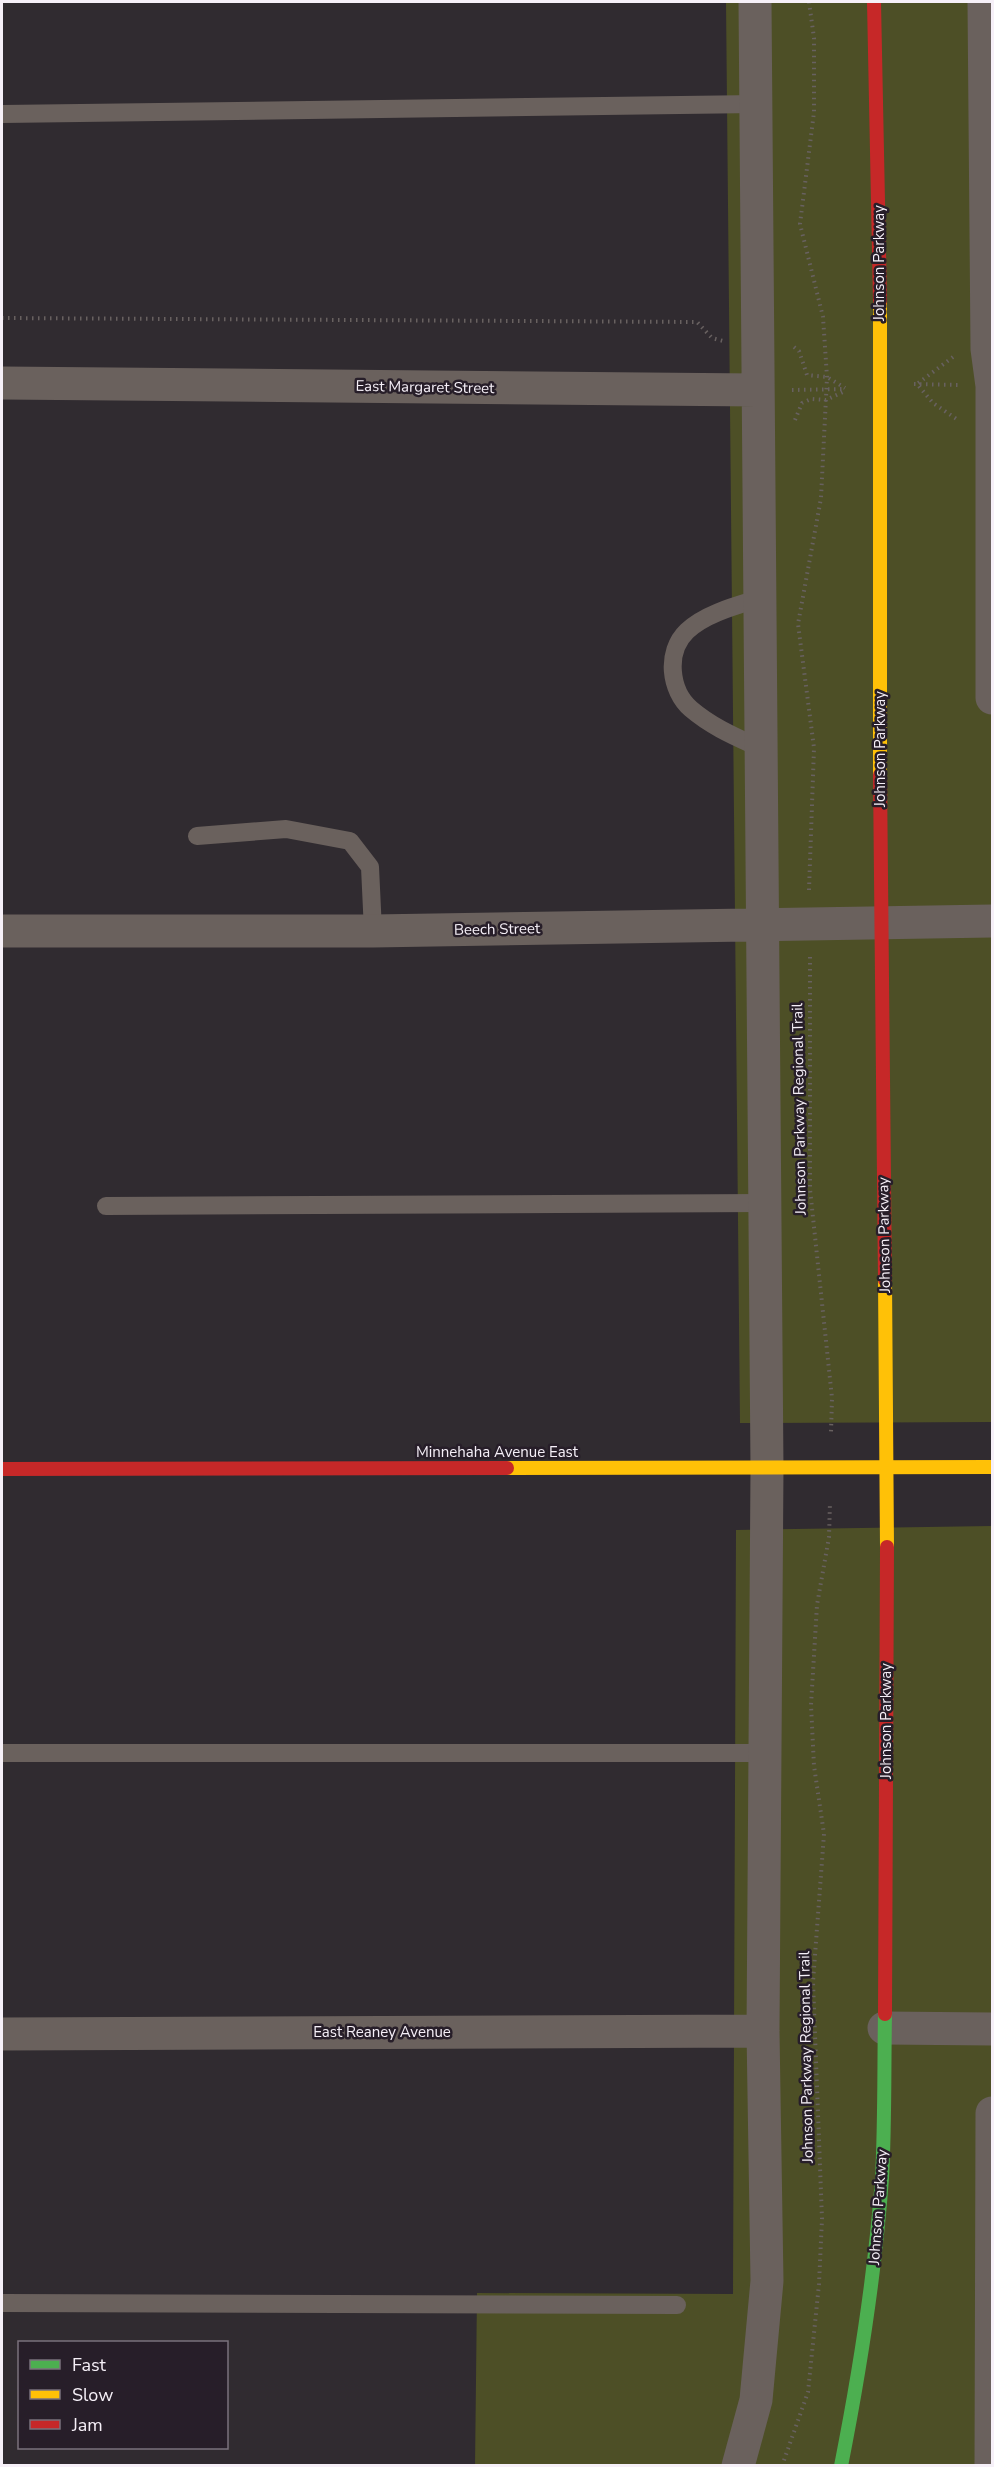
<svg xmlns="http://www.w3.org/2000/svg" width="994" height="2467" font-family="'Nunito Sans',sans-serif">
  <style>
    .green { fill: #4d4f26 }
    .lines { fill: none; stroke-linecap: round; stroke-linejoin: round }
    .path { stroke: #686160; stroke-width: 4; stroke-dasharray: 1.5 4.5; stroke-linecap: butt }
    .lane { stroke: #6a615d; stroke-width: 18 }
    .street { stroke: #6a615d; stroke-width: 33 }
    .fast { stroke: #4caf50; stroke-width: 14 }
    .slow { stroke: #ffc107; stroke-width: 14 }
    .jam { stroke: #c62828; stroke-width: 14 }
    .labels { text-anchor: middle; stroke-width: 5; stroke-linejoin: round; paint-order: stroke }
    .street-label { font-size: 15px; fill: #f6f0f8; stroke: #271e29 }
  </style>
  <rect width="100%" height="100%" fill="#302b30"/>
  <path class="green" d="M726 2H992V1422L740 1423Z
    M992 1526V2465L475 2466 477 2293 733 2294 736 1530Z"/>
  <g class="lines">
    <path class="path" d="M809 2 814 38V112L800 224 823 317 827 377 821 498 798 624 814 748 809 890
      M2 318 697 322 712 338 723 341
      M794 347 799 351 807 375 827 377 845 388
      M953 357 917 384 933 403 958 420
      M914 384 958 385
      M792 390 844 389
      M795 420 802 403 811 399 826 400 845 391
      M810 957V1189L832 1398 831 1432
      M782 2466 808 2392 819 2284 822 2219 813 1982 824 1834 814 1766 811 1705 817 1605 829 1537 830 1502"/>
    <path class="lane" d="M2 114 757 104
      M758 599C735 606 705 614 687 631 665 652 670 691 691 709 712 727 736 737 760 748
      M197 836 286 829 350 841 370 867 373 931
      M106 1206 765 1203
      M2 1753H765
      M2 2303 677 2305"/>
    <path class="street" d="M984 2 987 349 992 386V698
      M2 383 757 390
      M2 931H373L992 921
      M884 2028 992 2029
      M2 2034 763 2031
      M738 2466 756 2400 767 2281 763 2031 767 1468 755 2
      M991 2466 992 2113"/>
    <path class="fast" d="M841 2466C860 2370 875 2275 882 2178 885 2123 884 2068 885 2014"/>
    <path class="slow" d="M880 301V775
      M885 1280 887 1547
      M507 1468 992 1467"/>
    <path class="jam" d="M874 2 880 301
      M880 775 885 1280
      M2 1469 507 1468
      M885 2014 887 1547"/>
  </g>
  <g class="labels">
    <g class="street-label">
      <text transform="translate(879 263) rotate(-90)" y="5">Johnson Parkway</text>
      <text transform="translate(425 387) rotate(1)" y="5">East Margaret Street</text>
      <text transform="translate(880 749) rotate(-90)" y="5">Johnson Parkway</text>
      <text transform="translate(497 929) rotate(-1)" y="5">Beech Street</text>
      <text transform="translate(799 1109) rotate(-91)" y="5">Johnson Parkway Regional Trail</text>
      <text transform="translate(884 1235) rotate(-91)" y="5">Johnson Parkway</text>
      <text x="497" y="1457">Minnehaha Avenue East</text>
      <text transform="translate(886 1721) rotate(-90)" y="5">Johnson Parkway</text>
      <text x="382" y="2037">East Reaney Avenue</text>
      <text transform="translate(806 2057) rotate(-91)" y="5">Johnson Parkway Regional Trail</text>
      <text transform="translate(878 2207) rotate(-86)" y="5">Johnson Parkway</text>
    </g>
  </g>
  <rect width="994" height="2467" fill="none" stroke="#f6f0f8" stroke-width="6"/>
  <rect x="18" y="2341" width="210" height="108" fill="#271e29" stroke="#7a727c" stroke-width="1.5"/>
  <rect x="30" y="2360" width="30" height="9" fill="#4caf50" stroke="#7a727c" stroke-width="1.5"/>
  <text x="72" y="2371" font-size="18" fill="#f6f0f8">Fast</text>
  <rect x="30" y="2390" width="30" height="9" fill="#ffc107" stroke="#7a727c" stroke-width="1.5"/>
  <text x="72" y="2401" font-size="18" fill="#f6f0f8">Slow</text>
  <rect x="30" y="2420" width="30" height="9" fill="#c62828" stroke="#7a727c" stroke-width="1.5"/>
  <text x="72" y="2431" font-size="18" fill="#f6f0f8">Jam</text>
</svg>
